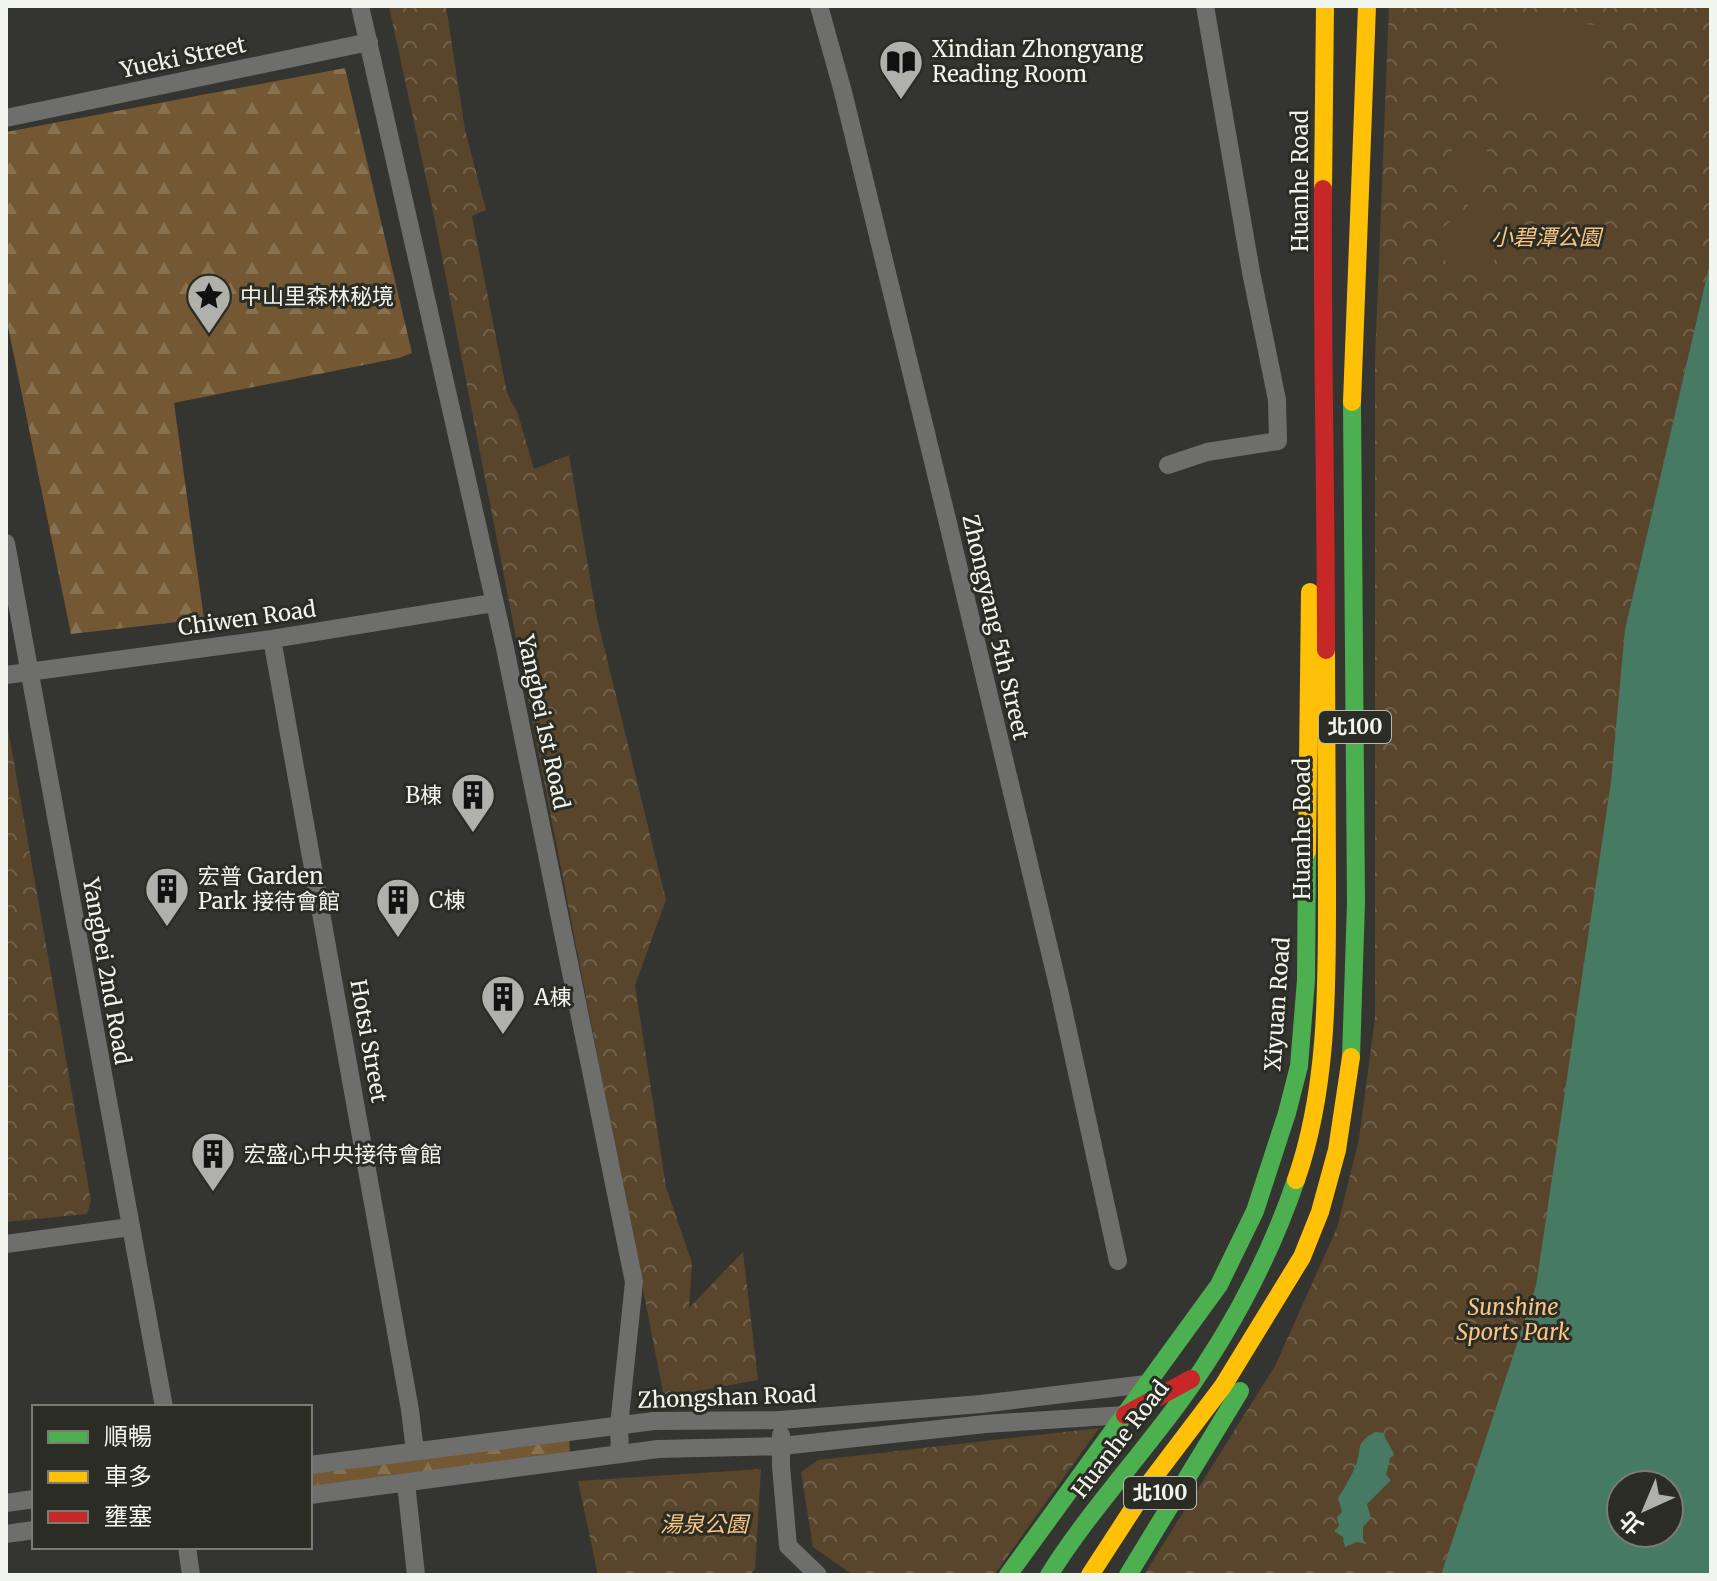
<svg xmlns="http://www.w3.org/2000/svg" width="1717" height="1581" font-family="Merriweather,'Noto Sans TC',serif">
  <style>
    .forest { fill: url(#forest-firs) }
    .park { fill: url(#park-crowns); fill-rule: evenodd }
    .garden { fill: #59452c }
    .water { fill: #477a63; fill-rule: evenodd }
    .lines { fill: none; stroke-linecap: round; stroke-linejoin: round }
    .street { stroke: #6e6f6c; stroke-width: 18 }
    .fast { stroke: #4caf50; stroke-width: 18 }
    .slow { stroke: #ffc107; stroke-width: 18 }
    .jam { stroke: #c62828; stroke-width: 18 }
    .labels { text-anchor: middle; stroke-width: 6; stroke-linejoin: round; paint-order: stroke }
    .shield { fill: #2b2d24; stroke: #b6b8b1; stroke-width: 2 }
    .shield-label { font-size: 20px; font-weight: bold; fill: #f2f4ee }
    .poi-label { font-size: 22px; fill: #f2f4ee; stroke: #2b2d24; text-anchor: start }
    .street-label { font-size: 22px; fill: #f2f4ee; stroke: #2b2d24 }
    .park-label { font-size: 22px; font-style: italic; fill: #fbc685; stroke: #2b2d24 }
  </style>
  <defs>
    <pattern id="forest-firs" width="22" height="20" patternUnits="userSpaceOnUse" patternTransform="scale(2)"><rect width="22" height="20" fill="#745833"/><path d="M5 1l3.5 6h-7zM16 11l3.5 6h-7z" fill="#887151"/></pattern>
    <pattern id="park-crowns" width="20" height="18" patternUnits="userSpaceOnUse" patternTransform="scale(2)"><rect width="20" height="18" fill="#59452c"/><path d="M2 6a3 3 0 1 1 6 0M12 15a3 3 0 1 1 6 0" fill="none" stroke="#71604b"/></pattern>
  </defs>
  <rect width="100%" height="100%" fill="#343530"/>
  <path class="forest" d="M345 68 412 353 399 358 174 403 204 619 71 634 6 317V132Z
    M569 1439 570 1453 310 1486V1472Z"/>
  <path class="park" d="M389 6H446L465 130 486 210 472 216 507 393 518 414 534 469 569 455 597 618 666 900 635 985 666 1187 692 1263 689 1308 743 1252 758 1380 664 1397 432 206Z
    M1389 6H1711V258L1625 629 1711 1575H1144L1275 1366 1337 1228 1359 1139 1375 1018V360ZM1621 1485H1669V1533H1621Z
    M6 717 91 1201 87 1214 6 1222Z
    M1099 1428 994 1575H853L813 1547 801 1472 818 1460Z
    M761 1469 755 1569 750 1575H598L578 1481Z"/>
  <path class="garden" d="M1503 21 1601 25 1599 108 1501 105Z
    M1464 142C1502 141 1500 189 1463 184 1474 198 1490 212 1498 228 1518 272 1441 294 1440 242 1439 219 1463 214 1480 219 1464 198 1422 161 1464 142Z"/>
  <path class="water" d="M1711 258V1575H1441L1536 1286 1611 782 1625 629ZM1621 1485H1669V1533H1621Z
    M1375 1432 1384 1433C1385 1440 1392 1447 1394 1455L1390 1458 1386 1475 1391 1480 1367 1504 1371 1518 1363 1527V1540L1367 1544 1357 1542 1345 1547 1343 1537 1334 1531 1339 1526 1337 1517 1342 1512 1338 1498C1345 1488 1356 1468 1358 1458 1360 1451 1358 1446 1364 1440 1367 1436 1371 1435 1375 1432Z"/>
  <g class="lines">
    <path class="street" d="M360 6 505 648 634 1282 619 1426 620 1454
      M819 6 843 92 946 515 1059 990 1118 1261
      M6 118 369 42
      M1168 465 1207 452 1278 441 1277 400 1251 272 1205 6
      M6 543 164 1407
      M272 639 410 1410 415 1451
      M6 675 272 639 493 603
      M6 1244 130 1227
      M781 1435V1466L788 1546 818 1575
      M310 1465 654 1421 780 1420 981 1404 1146 1384
      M406 1483 416 1575
      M310 1495 658 1449 782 1446 985 1424 1125 1415
      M6 1503 34 1499
      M6 1534 34 1530
      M187 1547 191 1575"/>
    <path class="fast" d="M1351 1057 1356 903 1352 402
      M1008 1575 1219 1285 1255 1211 1287 1113 1299 1066 1306 980 1307 852
      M1049 1575C1088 1513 1138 1459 1181 1400 1230 1332 1269 1259 1296 1180
      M1128 1575 1240 1391"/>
    <path class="slow" d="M1323 189 1325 6
      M1352 402 1367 6
      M1307 852 1310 592
      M1296 1180C1329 1086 1327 980 1327 883 1327 805 1327 727 1326 650
      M1090 1575 1151 1481 1223 1386 1302 1257 1320 1212 1337 1150 1351 1057"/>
    <path class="jam" d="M1323 189C1322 342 1326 496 1326 650
      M1125 1415 1191 1379"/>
  </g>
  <defs>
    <g id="library-pin" transform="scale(2.3)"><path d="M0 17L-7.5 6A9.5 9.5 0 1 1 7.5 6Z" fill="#b0b1ac" stroke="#2b2d24"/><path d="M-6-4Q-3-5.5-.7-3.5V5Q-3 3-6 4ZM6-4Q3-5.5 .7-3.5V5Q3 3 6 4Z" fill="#111"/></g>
    <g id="sight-pin" transform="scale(2.3)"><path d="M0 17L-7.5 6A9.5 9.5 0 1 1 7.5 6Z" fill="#b0b1ac" stroke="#2b2d24"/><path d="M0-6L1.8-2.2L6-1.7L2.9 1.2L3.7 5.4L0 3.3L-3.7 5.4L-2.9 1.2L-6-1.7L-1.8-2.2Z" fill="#111"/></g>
    <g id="building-pin" transform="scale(2.3)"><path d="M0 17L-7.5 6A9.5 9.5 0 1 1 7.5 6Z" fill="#b0b1ac" stroke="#2b2d24"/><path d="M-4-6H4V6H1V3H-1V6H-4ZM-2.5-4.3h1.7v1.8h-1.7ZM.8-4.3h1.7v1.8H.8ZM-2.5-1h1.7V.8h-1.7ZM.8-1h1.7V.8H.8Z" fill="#111"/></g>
  </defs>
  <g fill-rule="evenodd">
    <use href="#library-pin" x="901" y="62"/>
    <use href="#sight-pin" x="209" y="296"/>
    <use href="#building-pin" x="473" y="795"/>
    <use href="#building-pin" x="167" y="889"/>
    <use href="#building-pin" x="398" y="900"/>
    <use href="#building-pin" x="503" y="997"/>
    <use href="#building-pin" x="213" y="1154"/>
  </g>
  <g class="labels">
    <g class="shield">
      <rect x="1319" y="711" width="72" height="32" rx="6"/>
      <rect x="1124" y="1477" width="72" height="32" rx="6"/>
    </g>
    <g class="shield-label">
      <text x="1355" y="734">北100</text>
      <text x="1160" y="1500">北100</text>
    </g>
    <g class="poi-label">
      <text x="932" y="57">Xindian Zhongyang<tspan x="932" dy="25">Reading Room</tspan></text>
      <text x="240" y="304">中山里森林秘境</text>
      <text x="442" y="803" text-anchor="end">B棟</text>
      <text x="198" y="884">宏普 Garden<tspan x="198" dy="25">Park 接待會館</tspan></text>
      <text x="429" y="908">C棟</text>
      <text x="534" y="1005">A棟</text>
      <text x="244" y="1162">宏盛心中央接待會館</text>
    </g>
    <g class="street-label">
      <text transform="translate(183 57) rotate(-12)" y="8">Yueki Street</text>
      <text transform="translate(1300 181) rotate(-90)" y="8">Huanhe Road</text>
      <text transform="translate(247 618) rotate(-8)" y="8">Chiwen Road</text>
      <text transform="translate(996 627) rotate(77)" y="8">Zhongyang 5th Street</text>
      <text transform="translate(544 722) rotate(78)" y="8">Yangbei 1st Road</text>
      <text transform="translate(1302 829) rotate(-90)" y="8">Huanhe Road</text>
      <text transform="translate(107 971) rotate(80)" y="8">Yangbei 2nd Road</text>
      <text transform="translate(1277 1004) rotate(-86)" y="8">Xiyuan Road</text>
      <text transform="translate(369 1041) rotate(80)" y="8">Hotsi Street</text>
      <text transform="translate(727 1397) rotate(-2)" y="8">Zhongshan Road</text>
      <text transform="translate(1120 1439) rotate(-52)" y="8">Huanhe Road</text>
    </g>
    <g class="park-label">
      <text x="1546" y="245">小碧潭公園</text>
      <text x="1513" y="1315">Sunshine<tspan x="1513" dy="25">Sports Park</tspan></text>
      <text x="704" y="1532">湯泉公園</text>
    </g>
  </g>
  <rect width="1717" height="1581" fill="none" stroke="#f2f4ee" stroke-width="16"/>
  <rect x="32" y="1405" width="280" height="144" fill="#2b2d24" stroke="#7b7d75" stroke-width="2"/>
  <rect x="48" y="1431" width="40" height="12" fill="#4caf50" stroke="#7b7d75" stroke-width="2"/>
  <text x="104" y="1445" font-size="24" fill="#f2f4ee">順暢</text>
  <rect x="48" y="1471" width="40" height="12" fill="#ffc107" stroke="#7b7d75" stroke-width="2"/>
  <text x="104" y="1485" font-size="24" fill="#f2f4ee">車多</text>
  <rect x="48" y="1511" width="40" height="12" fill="#c62828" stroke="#7b7d75" stroke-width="2"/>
  <text x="104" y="1525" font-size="24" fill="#f2f4ee">壅塞</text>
  <g transform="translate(1645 1509) rotate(224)"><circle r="38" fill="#2b2d24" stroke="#7b7d75" stroke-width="2"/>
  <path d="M0-6L14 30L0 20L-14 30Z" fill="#b0b1ac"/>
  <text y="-12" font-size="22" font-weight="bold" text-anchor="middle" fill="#f2f4ee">北</text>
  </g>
</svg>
